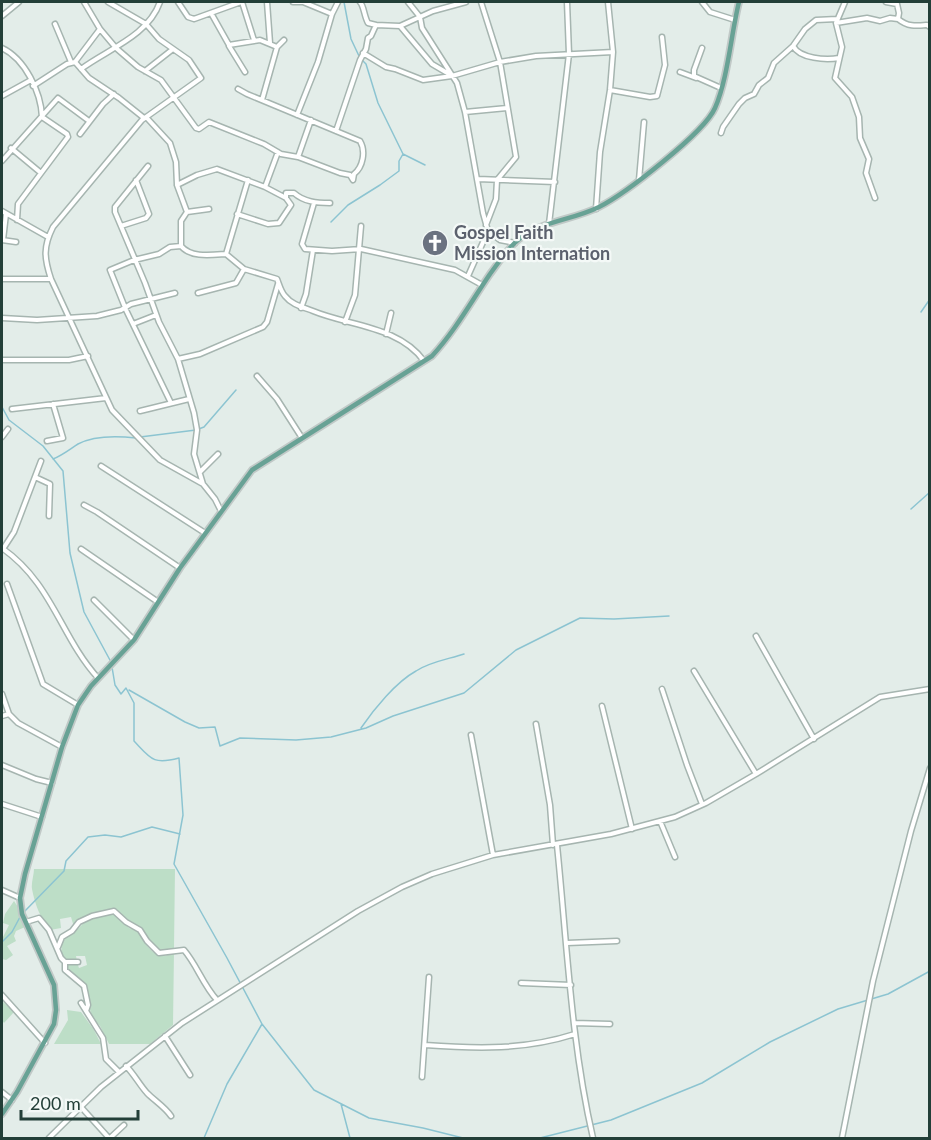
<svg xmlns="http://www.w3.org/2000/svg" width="931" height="1140" font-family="Lato,sans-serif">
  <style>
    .green { fill: #bddec7 }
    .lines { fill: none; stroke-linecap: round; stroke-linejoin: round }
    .stream { stroke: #8cc4d1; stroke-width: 1.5 }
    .minor-casing { stroke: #a6b5b0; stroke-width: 7 }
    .major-casing { stroke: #c1c9c7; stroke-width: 8 }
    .minor { stroke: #fff; stroke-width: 4 }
    .major { stroke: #68a295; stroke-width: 4.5 }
    .labels { text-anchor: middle; stroke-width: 4.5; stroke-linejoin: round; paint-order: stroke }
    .worship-label { font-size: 18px; font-weight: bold; fill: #5b616d; stroke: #f4f9f7; text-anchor: start }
  </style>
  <rect width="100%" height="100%" fill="#e3ede9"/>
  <path class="green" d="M34 869H175L174 948 168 952H157L137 927 128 923 121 914 113 911 85 916 74 927 71 917 60 919 61 928 50 930C40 917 35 905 32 889 31 883 34 875 34 869Z
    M14 901 18 907 25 927 16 931 14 936 16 941 7 946 13 955 6 960 2 959V939L9 925 3 923 5 914Z
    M116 914 129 928 137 930C144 943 158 966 174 951L173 1025 150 1044H109L100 1026 92 1017 82 981 68 971 67 965H78L79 968 87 965 85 956H76L77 961H66L62 957 61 940 79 928 88 918Z
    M2 1001 14 1012 4 1023 2 1020Z
    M67 1010 81 1012 94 1030 101 1044H54L68 1020Z"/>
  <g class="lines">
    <path class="stream" d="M344 2 351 39 359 56
      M362 60 366 64 378 103 403 154 425 165
      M331 222 348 205 380 185 399 171V161L403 154
      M921 312 930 299
      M2 407 9 420 43 446 63 471 70 553 84 612 111 662
      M140 437 196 430 204 427 236 390
      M53 459C63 455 70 449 78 444 95 435 118 436 136 438
      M911 509 930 492
      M112 667 115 685 121 694 126 688 134 703V741C151 759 153 765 179 758L183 815 174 864 227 958 262 1024 314 1090 369 1118 423 1128 463 1138
      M129 690 185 722 199 728 215 727 220 746 240 738 296 740 331 737 366 728 393 716 464 693 516 650 580 618 614 619 669 616
      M361 728C374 709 396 682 416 671 429 662 449 659 464 654
      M23 913 64 871 66 861 88 837 105 835 121 837 152 827 180 834
      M2 942 12 932 20 917
      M341 1104 350 1138
      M204 1138 227 1084 262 1024
      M540 1138 611 1120 702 1083 770 1042 838 1009 888 994 930 971"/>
    <g class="minor-casing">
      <path id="minor" d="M84 2 100 29 116 48 138 67 161 80 196 128 199 129 209 122 264 144 281 154 298 157 340 173 350 175 353 180 354 174
        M178 2 188 17 194 19 241 2
        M242 2 254 40
        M267 2 270 43
        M293 2H303L332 14
        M360 2C364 6 364 16 368 23L376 25
        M408 2 420 17 422 28 457 83 465 112 483 213 488 231 500 240 515 243
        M481 2 500 62 516 157 497 180 496 199 486 225
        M702 2 710 12 735 20
        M845 2 836 23 842 47 835 78 852 97 859 117 860 138 869 159 866 173 875 198
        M886 2 897 4 899 13 898 19C908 27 916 26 927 25L930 27
        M211 13 229 45 260 40 277 47 284 40
        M2 16 19 2
        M836 23 867 18 880 21 890 18 898 19
        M55 24 71 62
        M400 26 432 64 449 74
        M229 46 245 72
        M793 46C800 59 826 60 839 58
        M2 48C25 59 41 92 42 117L67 134 68 137 18 204 17 220
        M702 48 694 70V76L721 88
        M363 53 386 67 395 69 423 80 452 76 500 62 536 56 613 52
        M75 62 89 78 119 98 144 118
        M81 69C108 49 148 36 160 2
        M145 71 173 49
        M680 72 696 78
        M33 86 67 64 75 62 100 29
        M238 89 247 94 360 141C366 151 363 167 354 174
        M610 90 650 97 657 96 665 65 662 37
        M2 96 31 80
        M262 100 277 47
        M465 112 507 108
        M297 115 318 62 332 14 338 2
        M146 117 170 143 176 162 177 185 187 212 209 209
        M336 131 360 60 366 49 368 38 371 36 376 25 400 26 433 11 466 2
        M721 133 723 127 739 104 745 98 754 94 759 85 768 78 774 63 793 46 805 29 816 20 837 19
        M80 134 103 104 114 94
        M11 148 41 173
        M298 157 311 120
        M2 161 58 98 89 121
        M148 166 115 207V212L145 283 159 322 178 359 194 413 197 430 194 454 203 484
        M478 179 555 182
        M639 180 644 122
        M177 185 197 175 217 169 265 187 278 152
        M286 198V193H294C304 202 317 203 330 203
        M314 203 302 244 305 249 332 251 361 249 455 270 482 285
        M596 209 600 152 610 90 613 52 608 2
        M2 211 48 237
        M237 214 268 224 279 223 291 205 286 198 265 187
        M549 224 569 54 567 2
        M121 226 146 218 149 214 136 180
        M2 240 16 242
        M3 240 6 214
        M181 246V221L187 212
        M226 254 248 180
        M468 276 488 231
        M2 279H51L112 410 160 460 203 484 215 499 221 511
        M51 279C44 258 43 247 53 227L142 120 201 78 189 60 159 39 146 24 108 2
        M198 293 236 283 244 269
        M301 308 306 294 313 250
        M2 318 37 320 97 316 121 310 131 304 175 293
        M345 322 355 295 361 226
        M133 324 156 315
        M386 334 391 313
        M178 359 200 354 263 327 267 322 278 284
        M2 360H69L88 356
        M257 376 277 399 302 438
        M171 403 126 310 110 270 134 260 159 254 170 247 181 246C191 258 211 255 226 254L244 269 277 279C279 284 281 292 285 296 292 305 303 307 313 311 349 326 399 326 424 361
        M12 409 106 398
        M140 411 189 399
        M2 437 8 429
        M47 441 63 438 53 404
        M101 466 205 533
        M200 472 218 454
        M35 477 50 484 49 516
        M84 505 97 512 180 568
        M2 548C53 584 60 636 98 678
        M3 549 14 532 41 461
        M81 549 158 602
        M7 584 43 684 78 705
        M94 600 134 640
        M756 636 814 739
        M694 671 756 774
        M662 689 687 765 702 804
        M2 694 9 714 18 723 62 747
        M602 706 632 829
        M2 716 9 714
        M536 724 550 805 553 845
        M471 735 493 855
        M2 765 36 779 52 783
        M2 804 42 817
        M660 821 675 857
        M557 845C567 943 571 1043 593 1138
        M2 890 20 898
        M26 922 39 918 49 930 61 958 65 962V970L84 986 88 1005 86 1011
        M567 943 617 941
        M58 947 62 937 72 931 79 922 92 916 114 911 126 922 140 930 147 941 159 953 184 950C197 965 203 985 217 1000
        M65 962H78
        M521 983 571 985
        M2 995 45 1043
        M81 1003 103 1038 106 1059 119 1072
        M574 1023 610 1024
        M165 1036 190 1075
        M425 1045C478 1049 525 1050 575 1034
        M126 1066C134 1074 139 1084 147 1093 155 1101 165 1107 171 1116
        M422 1077 429 977
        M2 1092 12 1100
        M81 1107 109 1138
        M49 1138 101 1087 182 1023 358 911 402 887 432 874 493 855 611 834 675 817 706 803 756 774 880 697 930 689
        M110 1138 124 1125
        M842 1138 873 981 911 831 930 768"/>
    </g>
    <g class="major-casing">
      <path id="major" d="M2 1114 17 1092 54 1024 56 1010 54 985 22 914 20 898 25 874 62 747 78 705 91 686 134 640 180 568 252 470 432 356C455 331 471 302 490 274 499 262 507 249 519 239 542 221 573 220 599 207 625 194 704 133 715 108 728 78 731 34 739 2"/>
    </g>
    <use href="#minor" class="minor"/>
    <use href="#major" class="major"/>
  </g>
  <defs>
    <g id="church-disc" transform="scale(1.35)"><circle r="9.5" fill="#6b7280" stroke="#f4f9f7"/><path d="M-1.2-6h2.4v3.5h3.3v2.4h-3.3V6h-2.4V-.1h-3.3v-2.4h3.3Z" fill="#fff"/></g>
  </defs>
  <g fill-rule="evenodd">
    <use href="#church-disc" x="435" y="243"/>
  </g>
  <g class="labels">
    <g class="worship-label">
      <text x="454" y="239">Gospel Faith<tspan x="454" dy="21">Mission Internation</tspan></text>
    </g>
  </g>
  <rect width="931" height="1140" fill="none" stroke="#233f38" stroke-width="6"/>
  <path d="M21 1110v9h117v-9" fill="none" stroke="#233f38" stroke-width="3"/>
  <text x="30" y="1110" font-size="18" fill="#233f38" stroke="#f4f9f7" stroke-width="4.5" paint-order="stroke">200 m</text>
</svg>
